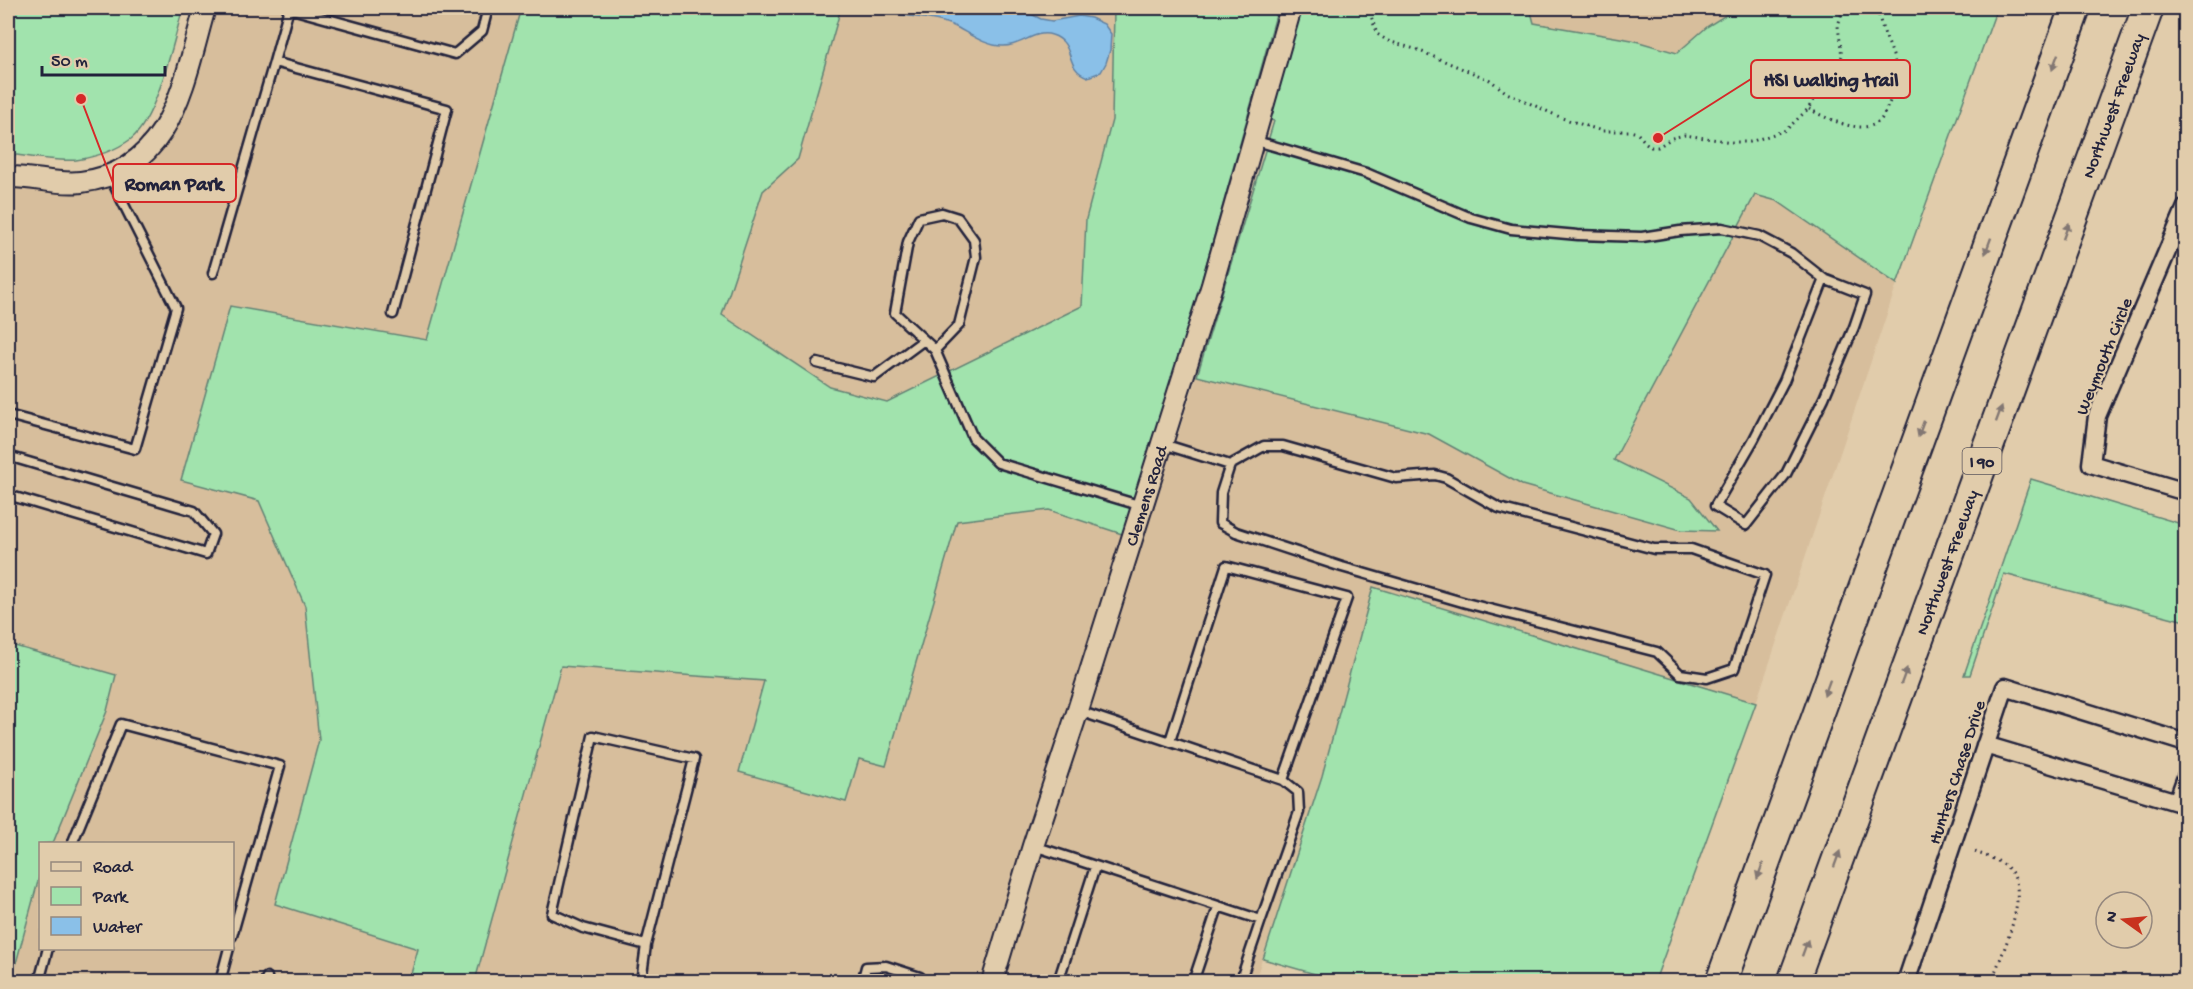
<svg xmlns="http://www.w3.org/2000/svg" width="2193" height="989" font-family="'Gochi Hand',sans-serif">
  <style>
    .built { fill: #d7be9c }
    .green { fill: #a1e3ad; stroke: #628274; stroke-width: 1.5 }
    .water { fill: #8ac0e8; stroke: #6081a3; stroke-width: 1.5 }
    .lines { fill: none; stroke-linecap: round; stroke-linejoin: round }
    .service-casing { stroke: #22223b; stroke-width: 13 }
    .minor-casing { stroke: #22223b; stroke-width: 21 }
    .tertiary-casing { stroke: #22223b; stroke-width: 24 }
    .motorway-casing { stroke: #22223b; stroke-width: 34 }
    .path { stroke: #22223b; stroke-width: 3; stroke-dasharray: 1.5 4.5; stroke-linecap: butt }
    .service { stroke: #e1ccab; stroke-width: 8 }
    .minor { stroke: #e1ccab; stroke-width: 16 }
    .tertiary { stroke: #e1ccab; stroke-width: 20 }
    .motorway { stroke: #e1ccab; stroke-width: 30 }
    .oneway { fill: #827773 }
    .labels { text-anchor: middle; stroke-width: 4.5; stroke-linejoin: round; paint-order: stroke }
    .shield { fill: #e1ccab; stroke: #5b555d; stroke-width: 1.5 }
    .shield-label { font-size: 16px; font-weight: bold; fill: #22223b }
    .street-label { font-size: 18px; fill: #22223b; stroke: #e1ccab }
    .leader { fill: none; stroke: #d62828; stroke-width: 2 }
    .callout-dot { fill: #d62828; stroke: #e1ccab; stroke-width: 2 }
    .callout { fill: #e1ccab; stroke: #d62828; stroke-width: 2 }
    .callout-label { font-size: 20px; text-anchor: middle; font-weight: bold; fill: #22223b }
  </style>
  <rect width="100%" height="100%" fill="#e1ccab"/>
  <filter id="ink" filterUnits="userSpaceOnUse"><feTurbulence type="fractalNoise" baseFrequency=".0167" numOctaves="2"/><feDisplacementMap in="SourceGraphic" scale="12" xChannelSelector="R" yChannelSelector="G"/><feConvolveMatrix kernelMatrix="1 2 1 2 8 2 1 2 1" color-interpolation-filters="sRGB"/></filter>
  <g filter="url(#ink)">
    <path class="built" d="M213 8H521L427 340 230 306 182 480 259 501 305 606 319 740 275 904 418 949 409 981H11L40 874V948H232V844L53 843 107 711 8 644V189L23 188 88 192 124 178 154 157 180 111Z
      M841 8H1114L1112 120 1086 219 1082 307 887 402 830 387 722 315 763 191 798 159Z
      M1530 8H1737L1708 26 1677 53 1632 40 1534 23Z
      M1755 195 1777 200 1897 284 1756 703 1373 587 1322 776 1255 981 999 982 1197 376 1429 434 1522 485 1590 504Z
      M1049 510 1128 536 983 981 475 982 561 666 764 681 859 758 886 766 957 521Z"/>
    <path class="green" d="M8 8H183C174 39 157 119 131 139 116 150 95 157 76 160 58 162 27 156 8 154Z
      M521 8H841L798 159 763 191 722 315 830 387 887 402 1082 306 1086 219 1112 120 1114 8H1278L1186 337 1128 536 1049 510 957 521 886 766 859 759 846 802 739 772 764 681 561 666 475 981H409L418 949 275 904 319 740 305 606 259 501 181 480 230 306 427 340Z
      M1291 8H1530L1534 23 1632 40 1677 53 1708 26 1737 8H1997L1897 284 1777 201 1755 195 1614 460 1691 498 1717 531 1681 530 1522 485 1429 434 1197 376 1274 121 1259 117Z
      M2031 479 2185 525V621L2004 574 1970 675H1964Z
      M1373 587 1756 703 1655 981H1339L1263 959 1322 776Z
      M8 644 116 675 107 711 53 843 40 844V874L11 982 8 981Z"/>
    <path class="water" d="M878 8H1019L1041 19 1052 21 1079 16 1091 18 1104 24 1111 34 1110 50 1106 63 1101 72 1088 77C1063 69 1077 43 1052 35 1035 29 1022 46 1004 46 988 47 971 35 958 28 941 19 922 18 904 15 895 14 887 10 878 8Z"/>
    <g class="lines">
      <g class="service-casing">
        <path id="service" d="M288 8 455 54 482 31 488 8
          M289 8 274 62 447 109 393 314
          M1253 140 1366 173 1471 218 1511 229 1578 235 1642 237 1680 231 1722 228 1759 236 1791 253 1824 279 1784 381 1754 439 1715 506 1746 525 1786 474 1824 398 1854 327 1865 295 1824 279
          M213 273 274 62
          M935 350 959 325 976 257 974 240 958 218 942 213 919 218 908 242 895 313 935 350 973 438 998 463 1142 506
          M817 363 874 377 924 340
          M8 415 135 449 176 308 109 175
          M1163 444 1230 465 1264 446H1283L1396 478 1435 475 1446 478 1499 508 1654 549H1691L1765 575 1734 669 1707 678 1680 674 1657 652 1466 603 1342 567 1236 532 1220 523 1221 493 1230 465
          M8 456 194 511 213 534 206 554 8 495
          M1079 711 1283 780 1347 598 1226 566 1170 741
          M72 844 121 724 280 766 232 936
          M1034 846 1261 920 1299 812 1298 792 1283 780
          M39 982 48 948
          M220 982 229 948
          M265 982 267 977
          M641 982 646 945 694 759 593 736 552 914 583 928 646 945
          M862 982 866 967 886 966 920 977
          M1058 982 1095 867
          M1193 982 1218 907
          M1240 982 1261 920"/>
      </g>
      <g class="minor-casing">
        <path id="minor" d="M2186 207 2097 416 2091 464 2186 492
          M1985 745 2177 802 2186 777
          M1906 982 2005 687 2186 743"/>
      </g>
      <g class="tertiary-casing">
        <g id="tertiary">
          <path d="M8 177C32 176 56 185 81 182 173 171 184 80 205 8"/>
          <path id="s1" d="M992 982 1033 846 1078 710 1212 285 1291 8"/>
        </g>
      </g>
      <g class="motorway-casing">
        <g id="motorway">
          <path d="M1721 982 2075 8"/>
          <path id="s2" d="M1793 982 2148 8"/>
        </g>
      </g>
      <path class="path" d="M1365 8 1371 16 1377 34 1388 41 1415 49 1490 80 1507 93 1562 118 1602 131H1630L1637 133 1646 143 1651 147H1658L1672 138 1685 135 1732 142H1750L1786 130 1808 109 1824 82 1827 73 1839 64 1842 56 1838 26 1843 8
        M1809 109C1826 118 1866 139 1882 118 1884 115 1886 109 1888 106 1893 94 1897 82 1896 70 1895 51 1879 29 1878 8
        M1975 852C1988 857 2004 861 2012 873 2029 897 2001 957 1991 982"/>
      <use href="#service" class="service"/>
      <use href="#minor" class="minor"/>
      <use href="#tertiary" class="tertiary"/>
      <use href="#motorway" class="motorway"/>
    </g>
    <defs><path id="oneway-solid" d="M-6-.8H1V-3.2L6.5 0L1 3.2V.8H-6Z" transform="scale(1.5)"/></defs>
    <g class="oneway">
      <use href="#oneway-solid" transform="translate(2055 62) rotate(110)"/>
      <use href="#oneway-solid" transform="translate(2066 231) rotate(-70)"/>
      <use href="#oneway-solid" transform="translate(1988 246) rotate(110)"/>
      <use href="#oneway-solid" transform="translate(1999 414) rotate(-70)"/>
      <use href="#oneway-solid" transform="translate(1921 429) rotate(110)"/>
      <use href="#oneway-solid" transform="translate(1904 676) rotate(-70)"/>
      <use href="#oneway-solid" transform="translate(1827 688) rotate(110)"/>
      <use href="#oneway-solid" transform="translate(1837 859) rotate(-70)"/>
      <use href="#oneway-solid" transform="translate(1760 871) rotate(110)"/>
      <use href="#oneway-solid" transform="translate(1805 948) rotate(-70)"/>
    </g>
  </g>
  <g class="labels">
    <rect class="shield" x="1962.5" y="448" width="39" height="26" rx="4.5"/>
    <g class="shield-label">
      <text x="1982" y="467">I 90</text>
    </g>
    <g class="street-label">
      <text dy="6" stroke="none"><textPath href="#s2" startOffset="933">Northwest Freeway</textPath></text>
      <text transform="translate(2103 356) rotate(-68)" y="6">Weymouth Circle</text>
      <text dy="6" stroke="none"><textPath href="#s1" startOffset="510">Clemens Road</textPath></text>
      <text dy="6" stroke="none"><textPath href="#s2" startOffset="447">Northwest Freeway</textPath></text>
      <text transform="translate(1956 772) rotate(-72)" y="6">Hunters Chase Drive</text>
    </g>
  </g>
  <path class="leader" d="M1658 138L1751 79M81 99L113 183"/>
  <g class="callout-dot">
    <circle cx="1658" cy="138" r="6"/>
    <circle cx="81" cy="99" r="6"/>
  </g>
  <g class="callout">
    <rect x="1751" y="60" width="159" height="38" rx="6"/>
    <rect x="113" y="164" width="123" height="38" rx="6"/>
  </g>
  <g class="callout-label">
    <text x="1831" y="86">HSI walking trail</text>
    <text x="174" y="190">Roman Park</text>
  </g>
  <rect width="2193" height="989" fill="none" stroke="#e1ccab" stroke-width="30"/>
  <rect x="15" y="15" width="2163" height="959" fill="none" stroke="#22223b" stroke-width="2" filter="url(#ink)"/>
  <rect x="39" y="842" width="195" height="108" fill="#e1ccab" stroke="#95887e" stroke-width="1.5"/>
  <rect x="51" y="862" width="30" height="9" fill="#e1ccab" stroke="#95887e" stroke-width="1.5"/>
  <text x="93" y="872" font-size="18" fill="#22223b">Road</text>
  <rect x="51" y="887" width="30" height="18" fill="#a1e3ad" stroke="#95887e" stroke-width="1.5"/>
  <text x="93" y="902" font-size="18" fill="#22223b">Park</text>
  <rect x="51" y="917" width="30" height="18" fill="#8ac0e8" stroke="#95887e" stroke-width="1.5"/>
  <text x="93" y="932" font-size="18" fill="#22223b">Water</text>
  <g transform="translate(2124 920) rotate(285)"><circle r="28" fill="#e1ccab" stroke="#95887e" stroke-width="1.5"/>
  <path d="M0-4.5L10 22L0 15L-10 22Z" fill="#c8321e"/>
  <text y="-9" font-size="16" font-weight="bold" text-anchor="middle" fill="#22223b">N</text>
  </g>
  <path d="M42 66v9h123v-9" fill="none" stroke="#22223b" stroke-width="3"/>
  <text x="51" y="66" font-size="18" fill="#22223b" stroke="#e1ccab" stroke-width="4.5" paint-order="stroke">50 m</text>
</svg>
